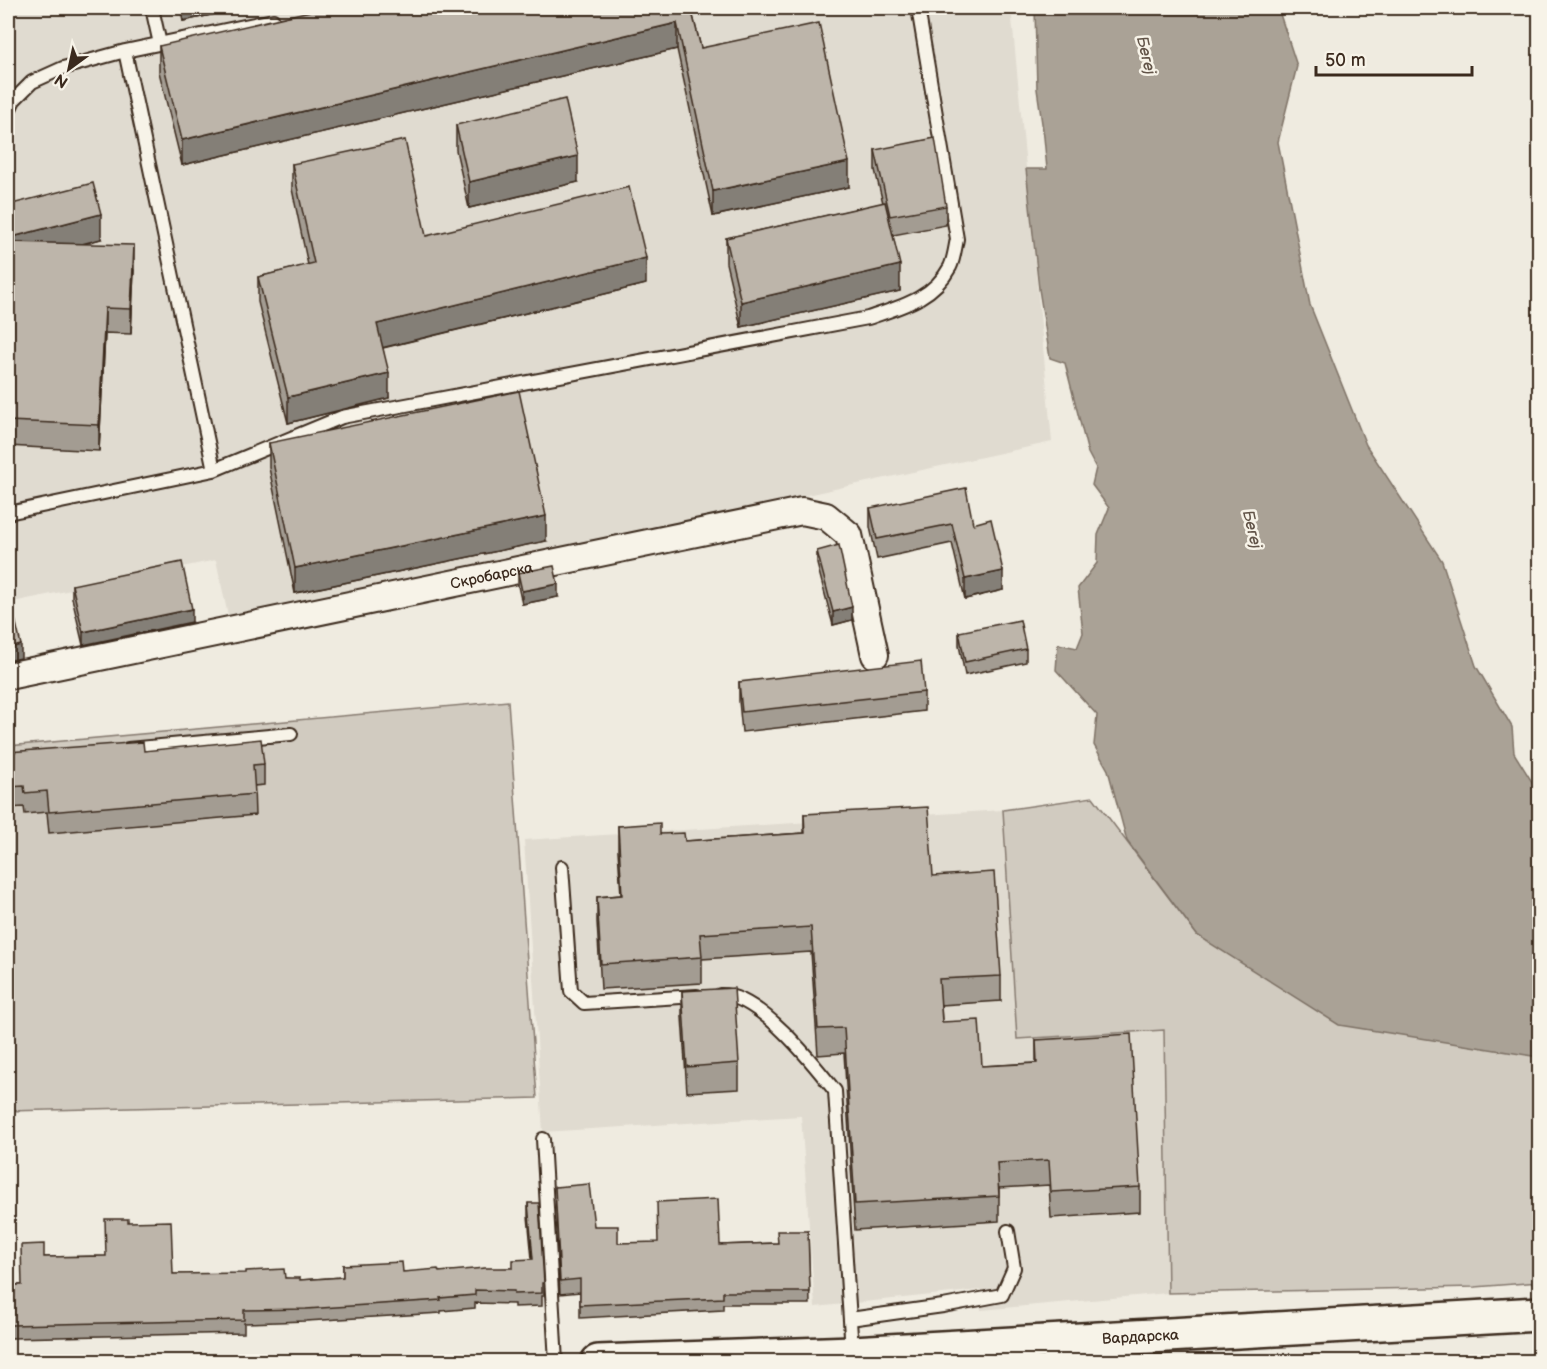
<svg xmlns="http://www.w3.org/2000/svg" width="1547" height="1369" font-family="'Balsamiq Sans',sans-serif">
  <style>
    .built { fill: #e0dbd0 }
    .green { fill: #d1cbc0; stroke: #867a6f; stroke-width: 1.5 }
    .water { fill: #aaa296; stroke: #7e7266; stroke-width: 1.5 }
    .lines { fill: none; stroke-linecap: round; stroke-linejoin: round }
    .lane-casing { stroke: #3b2a1e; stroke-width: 16 }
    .street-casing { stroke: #3b2a1e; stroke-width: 30 }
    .secondary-casing { stroke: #3b2a1e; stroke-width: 38 }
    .lane { stroke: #f7f3e8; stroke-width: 12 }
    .street { stroke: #f7f3e8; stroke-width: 26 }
    .secondary { stroke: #f7f3e8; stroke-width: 33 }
    .wall { fill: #a39c92; stroke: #3b2a1e; stroke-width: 1.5 }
    .shaded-wall { fill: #847f77; stroke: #3b2a1e; stroke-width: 1.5 }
    .building { fill: #bdb5aa; stroke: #3b2a1e; stroke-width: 1.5 }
    .labels { text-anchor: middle; stroke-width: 5; stroke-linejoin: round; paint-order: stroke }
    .street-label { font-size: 15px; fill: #3b2a1e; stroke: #f7f3e8 }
    .water-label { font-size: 16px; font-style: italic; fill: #625448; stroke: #f7f3e8 }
  </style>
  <rect width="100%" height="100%" fill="#efebe0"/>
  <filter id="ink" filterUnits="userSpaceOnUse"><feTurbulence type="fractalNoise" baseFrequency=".0167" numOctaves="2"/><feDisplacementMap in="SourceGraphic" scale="12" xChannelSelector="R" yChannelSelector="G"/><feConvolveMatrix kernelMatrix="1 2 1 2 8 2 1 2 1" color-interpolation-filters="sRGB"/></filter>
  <g filter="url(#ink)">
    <path class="built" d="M8 8H1011L1052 442 229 620 216 560 8 603Z
      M1003 810 1017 1038 1164 1030 1168 1293 981 1310V1290L815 1307 801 1116 543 1132 524 840Z"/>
    <path class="green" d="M508 701 537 1098 8 1111V746Z
      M1093 797 1197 935 1539 1057V1282L1475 1287 1168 1293 1164 1030 1017 1039 1003 810Z"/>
    <path class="water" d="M1035 8H1278L1297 66 1278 142 1310 305 1366 445 1442 561 1476 666 1512 727 1514 753 1539 793V1057L1339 1025 1197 935 1127 841 1108 770 1094 745 1097 715 1056 670 1058 644 1077 648 1083 633 1078 588 1097 563 1098 535 1109 508 1092 485 1096 468 1088 453 1065 363 1050 358 1039 289 1026 169H1047L1044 137 1037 89Z"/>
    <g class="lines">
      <g class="lane-casing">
        <path id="lane" d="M152 8 160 44
          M125 51 214 470
          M8 113 14 100 32 82 63 68 125 51 273 20
          M8 513 214 470 342 417 868 318C900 307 933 299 950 267 954 259 955 248 957 239L918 8
          M128 749 291 734
          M562 867 571 991 584 1003 697 996
          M720 995C758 993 813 1063 835 1091L852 1351
          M543 1139 556 1362
          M850 1319 943 1306 1002 1295 1014 1268 1008 1231"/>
      </g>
      <g class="street-casing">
        <g id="street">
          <path id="s1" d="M8 676 802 511 826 516 849 535 875 655"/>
        </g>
      </g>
      <g class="secondary-casing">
        <g id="secondary">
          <path id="s2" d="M598 1362 852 1353 1540 1314"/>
        </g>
      </g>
      <use href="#lane" class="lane"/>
      <use href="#street" class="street"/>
      <use href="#secondary" class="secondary"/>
    </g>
    <path class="wall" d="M180 8H243L183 21Z
      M691 8 701 48 849 187 713 216 677 49 182 165 159 72V46Z
      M456 125 578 182 469 208 456 150Z
      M875 150 946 206V225L893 235 900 291 741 327 726 263V238L883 203 875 170Z
      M292 164 426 236 646 284 383 348 389 398 288 423 258 302V277L308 265 292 189Z
      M8 205 101 239 83 244 134 270 131 334 105 333 99 451 8 446Z
      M269 443 546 541 295 593 269 468Z
      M870 508 973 524 1003 590 965 599 952 543 877 559 870 527Z
      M817 551 852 620 833 625 817 564Z
      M518 573 558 597 522 604 518 586Z
      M72 585 192 622 83 645 72 598Z
      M959 632 1026 649V662L965 675 959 645Z
      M739 682 924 692V711L742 732 739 701Z
      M144 751 264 764V785L254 786 255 815 49 833 47 812 25 814 24 807 8 808V752Z
      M804 814 933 876 1001 976V1001L941 1005 942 1022 982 1066 1036 1063V1040L1140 1187V1212L1051 1218 1049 1185 999 1188V1221L855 1230 844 1053 818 1055 811 952 702 959V983L601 989 597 922V897L621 895 618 851V826L660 834 685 841 804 833Z
      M682 991 739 1063V1089L687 1092 682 1017Z
      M555 1187 594 1226 618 1243 720 1245 777 1243 808 1231 810 1304H723V1310L580 1318V1292L560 1294Z
      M528 1203 544 1283V1296H542V1306L514 1307V1304L475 1303V1308L441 1311V1313L306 1321 244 1323V1333L10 1338V1341H8V1285H22L44 1257 106 1256 128 1222 173 1274 285 1278 300 1280 343 1277V1265L403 1272H439L513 1268 532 1259 528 1216Z"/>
    <path class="shaded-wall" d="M183 8H243L183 21Z
      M677 23V49L182 165V140Z
      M578 156V182L469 208V182Z
      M849 162V187L713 216V191Z
      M101 214V239L12 262V237Z
      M134 245V270L131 334V309Z
      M646 258V284L377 349V324Z
      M900 265V291L741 327V302Z
      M105 308V333L99 451V425Z
      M389 373V398L288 423V397Z
      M546 516V541L295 593V568Z
      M1003 571V590L965 599V579Z
      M558 584V597L522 604V591Z
      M852 607V620L833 625V612Z
      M192 609V622L83 645V632Z
      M21 645V658L8 661V648Z"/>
    <path class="building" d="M323 8H691L701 48 819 23 849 162 713 191 677 23 182 140 159 46Z
      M565 99 578 156 469 182 456 125Z
      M935 138 946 206 890 216 875 150Z
      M405 140 426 236 629 187 646 258 377 324 389 373 288 397 258 277 314 263 292 164Z
      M93 183 101 214 12 237 8 221V205Z
      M885 202 900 265 741 302 726 238Z
      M8 242 134 245 131 309 105 308 99 425 8 421Z
      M519 391 546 516 295 568 269 443Z
      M966 488 973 524 991 519 1003 571 965 579 952 524 877 539 870 508Z
      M839 545 852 607 833 612 817 551Z
      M182 562 192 609 83 632 72 585Z
      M554 566 558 584 522 591 518 573Z
      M8 597H10L21 645 8 648Z
      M1020 620 1026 649 965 662 959 632Z
      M921 661 924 692 742 712 739 682Z
      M261 739 264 764 253 765 255 794 49 812 47 791 25 793 24 786 8 787V752L143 742 144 751Z
      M928 807 933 876 994 872 1001 976 939 979 942 1022 979 1020 982 1066 1037 1063 1036 1040 1131 1034 1140 1187 1051 1192 1049 1160 997 1163 999 1196 855 1204 844 1028 818 1029 811 927 700 934 702 957 601 964 597 897 622 895 618 826 660 823V834L684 833 685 841 805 833 804 814Z
      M734 988 739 1063 687 1067 682 991Z
      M589 1184 594 1226H618V1243L658 1242 657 1202 718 1199 720 1245 778 1243 777 1231H808L810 1292H723V1298L580 1305V1279L560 1281 555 1187Z
      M528 1203H539L544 1283H542V1293L514 1294V1291L475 1290V1295L440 1298 441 1300 306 1309 244 1310V1320L10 1325V1328H8V1285H22L21 1245 44 1244V1257L106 1256 105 1219H128V1222L171 1221 173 1274 246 1273V1271L284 1269 285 1278H300V1280L343 1277V1265L402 1262 403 1272 438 1269 439 1272 485 1268H513V1260L533 1259Z"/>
  </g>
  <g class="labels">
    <g class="street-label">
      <text dy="5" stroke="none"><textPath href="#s1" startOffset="494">Скробарска</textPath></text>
      <text dy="5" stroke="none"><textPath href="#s2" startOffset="543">Вардарска</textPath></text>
    </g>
    <g class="water-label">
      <text transform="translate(1147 55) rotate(77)" y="6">Бегеј</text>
      <text transform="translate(1253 529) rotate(77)" y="6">Бегеј</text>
    </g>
  </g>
  <rect width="1547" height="1369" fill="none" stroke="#f7f3e8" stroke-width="30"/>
  <rect x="15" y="15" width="1517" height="1339" fill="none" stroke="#3b2a1e" stroke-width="2" filter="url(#ink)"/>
  <g transform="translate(69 69) rotate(213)" stroke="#f7f3e8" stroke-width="4.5" paint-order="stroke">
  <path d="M0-4.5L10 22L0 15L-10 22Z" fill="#3b2a1e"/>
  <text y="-9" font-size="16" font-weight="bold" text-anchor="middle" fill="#3b2a1e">N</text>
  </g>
  <path d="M1316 66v9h156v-9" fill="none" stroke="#3b2a1e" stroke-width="3"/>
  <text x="1325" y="66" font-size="18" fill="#3b2a1e" stroke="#f7f3e8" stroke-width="4.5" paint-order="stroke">50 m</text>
</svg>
